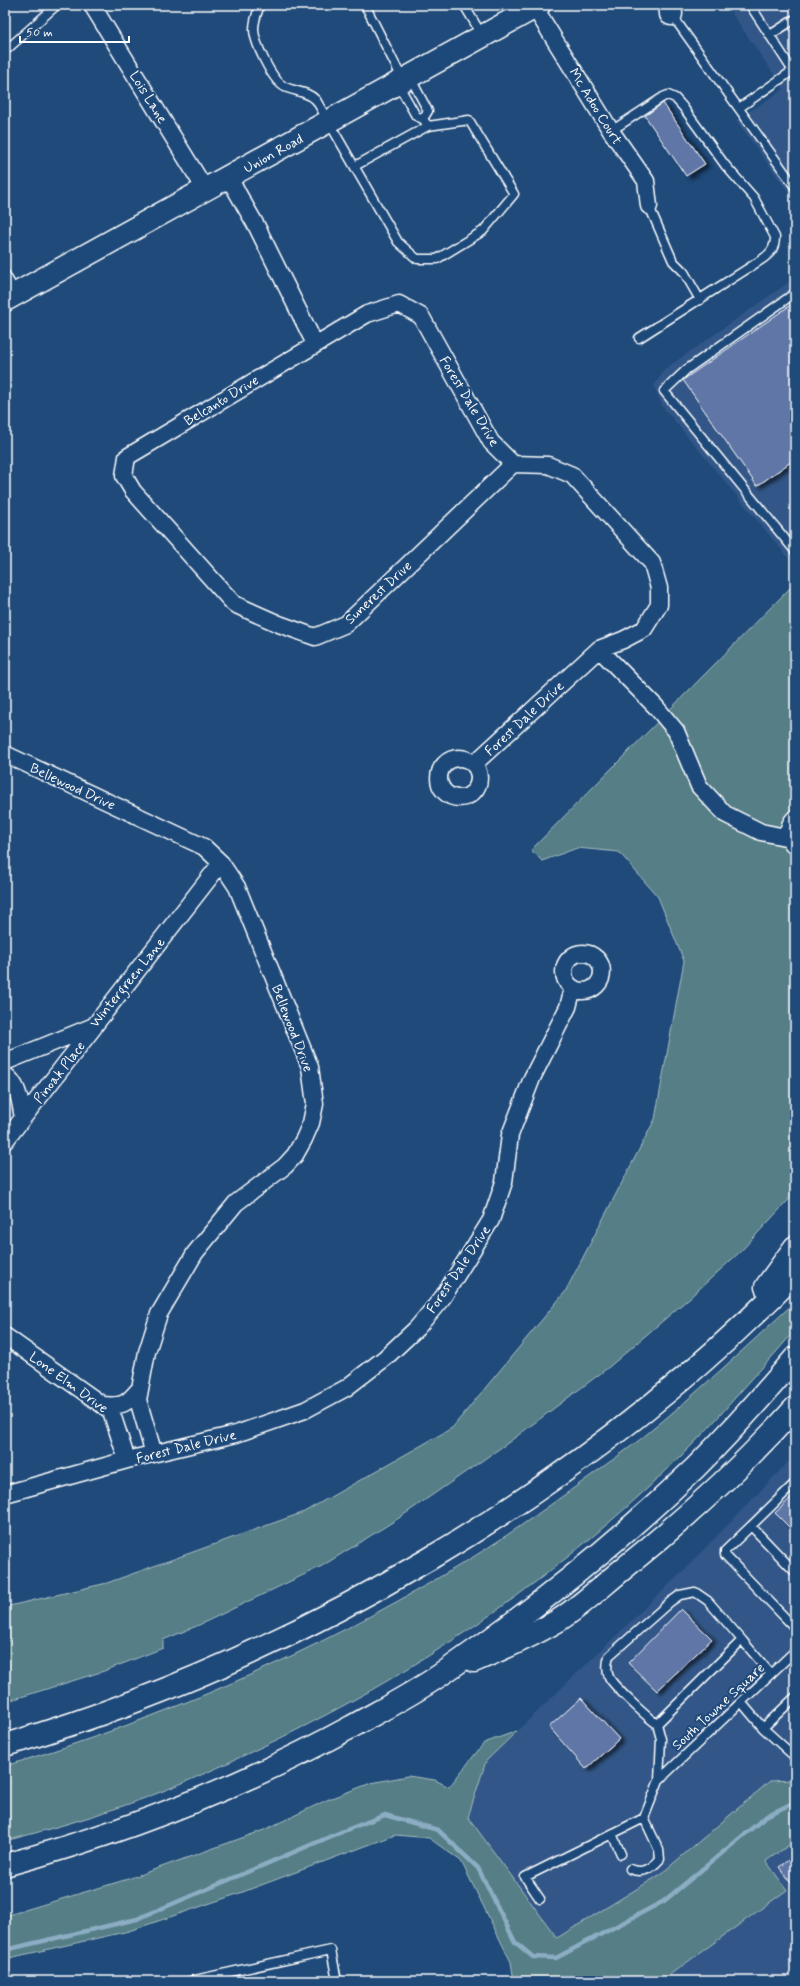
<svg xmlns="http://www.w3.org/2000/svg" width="800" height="1986" font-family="Mynerve,sans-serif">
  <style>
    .built { fill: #325788 }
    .green { fill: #557e86; stroke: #aabec2 }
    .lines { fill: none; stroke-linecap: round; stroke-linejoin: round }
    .stream { stroke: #8cadc3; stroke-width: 4.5 }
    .building { fill: #5f76a7; stroke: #fff; filter: url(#shadow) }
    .service-casing { stroke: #fff; stroke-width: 11 }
    .minor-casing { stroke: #fff; stroke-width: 19 }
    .secondary-casing { stroke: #fff; stroke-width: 25 }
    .motorway-casing { stroke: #fff; stroke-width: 25 }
    .service { stroke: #1f4a7a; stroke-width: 8 }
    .minor { stroke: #1f4a7a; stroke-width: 16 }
    .secondary { stroke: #1f4a7a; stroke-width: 22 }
    .motorway { stroke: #1f4a7a; stroke-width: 22 }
    .labels { text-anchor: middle; stroke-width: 4; stroke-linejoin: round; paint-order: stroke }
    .street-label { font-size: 14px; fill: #fff; stroke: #1f4a7a }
  </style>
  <defs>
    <filter id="shadow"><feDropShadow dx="4.5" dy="2.5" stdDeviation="2" flood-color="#0009"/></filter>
  </defs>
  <rect width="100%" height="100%" fill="#1f4a7a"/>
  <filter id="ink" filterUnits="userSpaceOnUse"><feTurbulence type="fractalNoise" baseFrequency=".025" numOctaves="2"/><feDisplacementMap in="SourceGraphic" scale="8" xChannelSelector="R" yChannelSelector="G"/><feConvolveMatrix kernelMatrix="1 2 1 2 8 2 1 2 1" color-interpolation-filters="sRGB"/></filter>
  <g filter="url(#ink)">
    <path class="built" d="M726 5H795V201L736 120 784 89Z
      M795 278V566L663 407 654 386 665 369Z
      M795 1455V1783L793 1780 770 1781 661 1874 557 1938 468 1817 486 1761 684 1570Z
      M795 1841V1981H661L787 1890 766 1861Z"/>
    <path class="green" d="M795 583V1193L741 1251 687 1300 609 1367 509 1442 399 1518 322 1566 199 1625 163 1640V1648L104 1671 5 1702V1607L107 1583 304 1512 452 1428 565 1292 655 1119 684 961 658 897 619 852 577 848 542 861 531 850Z
      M795 1302V1330C778 1351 759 1371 741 1391 726 1408 712 1425 696 1441 568 1572 414 1677 249 1753 207 1773 164 1792 120 1807 82 1820 44 1831 5 1841V1766C162 1719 314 1653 455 1568 499 1542 541 1512 582 1482 602 1467 623 1453 642 1438 695 1395 745 1348 795 1302Z
      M517 1731 486 1761 468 1817 557 1938 661 1874 770 1781 793 1780 795 1783V1841L766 1861 787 1890 661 1981H514L511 1962 461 1861 429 1838 395 1835 240 1893 129 1931 5 1959V1916L128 1879 264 1830 329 1799 371 1783 408 1776 435 1780 449 1787 484 1743Z"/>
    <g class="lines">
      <path class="stream" d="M5 1950 137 1919 341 1832 385 1815 438 1830 478 1868 515 1942 533 1957 556 1958 664 1901 768 1815 795 1802"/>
    </g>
    <path class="building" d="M663 103 705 164 686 176 645 116Z
      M795 302V459L757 486 683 380Z
      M795 1494V1533L775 1513Z
      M681 1609 712 1639 657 1691 628 1663Z
      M581 1698 619 1739 586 1769 549 1727Z
      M795 1855V1887L779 1867Z"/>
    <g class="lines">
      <g class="service-casing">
        <path id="service" d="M260 5C257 13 254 20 254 29 254 42 272 81 285 87 296 92 307 91 316 100L398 242 417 259H437L483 231 514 194 469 120 428 126 355 166
          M365 5 403 80
          M464 5 482 35
          M750 5 793 71
          M672 15 795 187
          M770 35 795 19
          M5 51 57 5
          M410 77 428 111 423 119
          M398 84 416 116 423 119 428 126
          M739 108 795 69
          M611 131 663 97 668 95 675 98 683 107 725 165 754 198 775 237C775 249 770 254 761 260L639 338
          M649 206 673 261 684 272 700 300
          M5 274 16 293
          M795 293 686 370 664 391 795 551
          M795 1483 751 1526 795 1572
          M751 1526 725 1551V1555L795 1628
          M741 1702 763 1728 795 1697
          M657 1724C648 1718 613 1686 609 1677 606 1670 607 1663 609 1656L670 1602 680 1595 695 1592 708 1601 742 1640
          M763 1728 795 1757
          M659 1780 795 1651
          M612 1834 621 1854
          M630 1869C643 1874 651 1869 660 1859L659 1850 644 1818
          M540 1899 525 1877 644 1818 659 1780 661 1739 657 1724 742 1640 771 1674
          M190 1981 331 1950 337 1981"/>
      </g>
      <g class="minor-casing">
        <path id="minor" d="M92 5 205 189
          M535 8 611 131 646 181 649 206
          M229 178 257 227 315 344
          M599 649 656 707 676 731 699 786 725 814 761 832 790 838
          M5 754 204 847 221 863 237 887 310 1067 315 1104 311 1123 304 1139 295 1155 285 1166 236 1203 195 1253 159 1314 147 1352 138 1400 154 1454
          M439 778a20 20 0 1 1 40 0a20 20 0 1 1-40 0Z
          M474 764 599 649 623 640 644 629 659 605V588L652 563 572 475 548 465 513 464 491 442 421 316 399 304 367 314 127 457 124 476 133 491 234 604 279 624 315 637 346 624 513 464
          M795 818C787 826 786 838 795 846
          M564 972a19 19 0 1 1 38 0a19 19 0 1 1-38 0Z
          M5 1062 94 1026 221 863
          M5 1075C19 1084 20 1103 23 1118
          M5 1141 94 1027
          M5 1336 111 1411 127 1460
          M102 1405C123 1407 127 1404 140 1388
          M5 1494 127 1460 236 1434 305 1410 346 1388 385 1358 417 1328 443 1297 491 1220 504 1182 510 1135 532 1078 568 1007 573 988"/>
      </g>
      <g class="secondary-casing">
        <path id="secondary" d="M670 5 671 14
          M5 300 539 5"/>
      </g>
      <g class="motorway-casing">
        <path id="motorway" d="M766 1287 795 1247
          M474 1661C503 1649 532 1636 559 1620 581 1606 602 1586 623 1569 684 1520 743 1466 795 1408
          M5 1745C294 1660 585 1490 795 1274
          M5 1865C126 1832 241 1787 351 1727 383 1709 417 1692 446 1671 534 1610 618 1542 695 1468 730 1433 763 1396 795 1358"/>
      </g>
      <use href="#service" class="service"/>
      <use href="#minor" class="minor"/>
      <use href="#secondary" class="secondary"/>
      <use href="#motorway" class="motorway"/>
    </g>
  </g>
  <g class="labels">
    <g class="street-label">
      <text transform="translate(149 97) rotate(58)" y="5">Lois Lane</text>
      <text transform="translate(596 106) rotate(58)" y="5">Mc Adoo Court</text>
      <text transform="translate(273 153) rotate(-29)" y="5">Union Road</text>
      <text transform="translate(221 400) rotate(-31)" y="5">Belcanto Drive</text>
      <text transform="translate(470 401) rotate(59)" y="5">Forest Dale Drive</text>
      <text transform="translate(378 592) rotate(-43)" y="5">Sunerest Drive</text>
      <text transform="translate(524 718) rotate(-43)" y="5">Forest Dale Drive</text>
      <text transform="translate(73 786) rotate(25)" y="5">Bellewood Drive</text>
      <text transform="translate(127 982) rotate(-51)" y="5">Wintergreen Lane</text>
      <text transform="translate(293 1028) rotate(69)" y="5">Bellewood Drive</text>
      <text transform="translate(59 1072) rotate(-52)" y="5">Pinoak Place</text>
      <text transform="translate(458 1269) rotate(-56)" y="5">Forest Dale Drive</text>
      <text transform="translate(69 1382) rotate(36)" y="5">Lone Elm Drive</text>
      <text transform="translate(186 1446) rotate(-14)" y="5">Forest Dale Drive</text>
      <text transform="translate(718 1706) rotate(-43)" y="5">South Towne Square</text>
    </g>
  </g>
  <rect width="800" height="1986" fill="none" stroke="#1f4a7a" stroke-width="20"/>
  <rect x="10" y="10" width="780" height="1966" fill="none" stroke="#fff" stroke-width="1.5" filter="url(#ink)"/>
  <path d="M20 36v6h109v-6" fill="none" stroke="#ffffff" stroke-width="2"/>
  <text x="26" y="36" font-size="12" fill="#ffffff" stroke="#1f4a7a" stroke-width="3" paint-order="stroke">50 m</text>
</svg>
